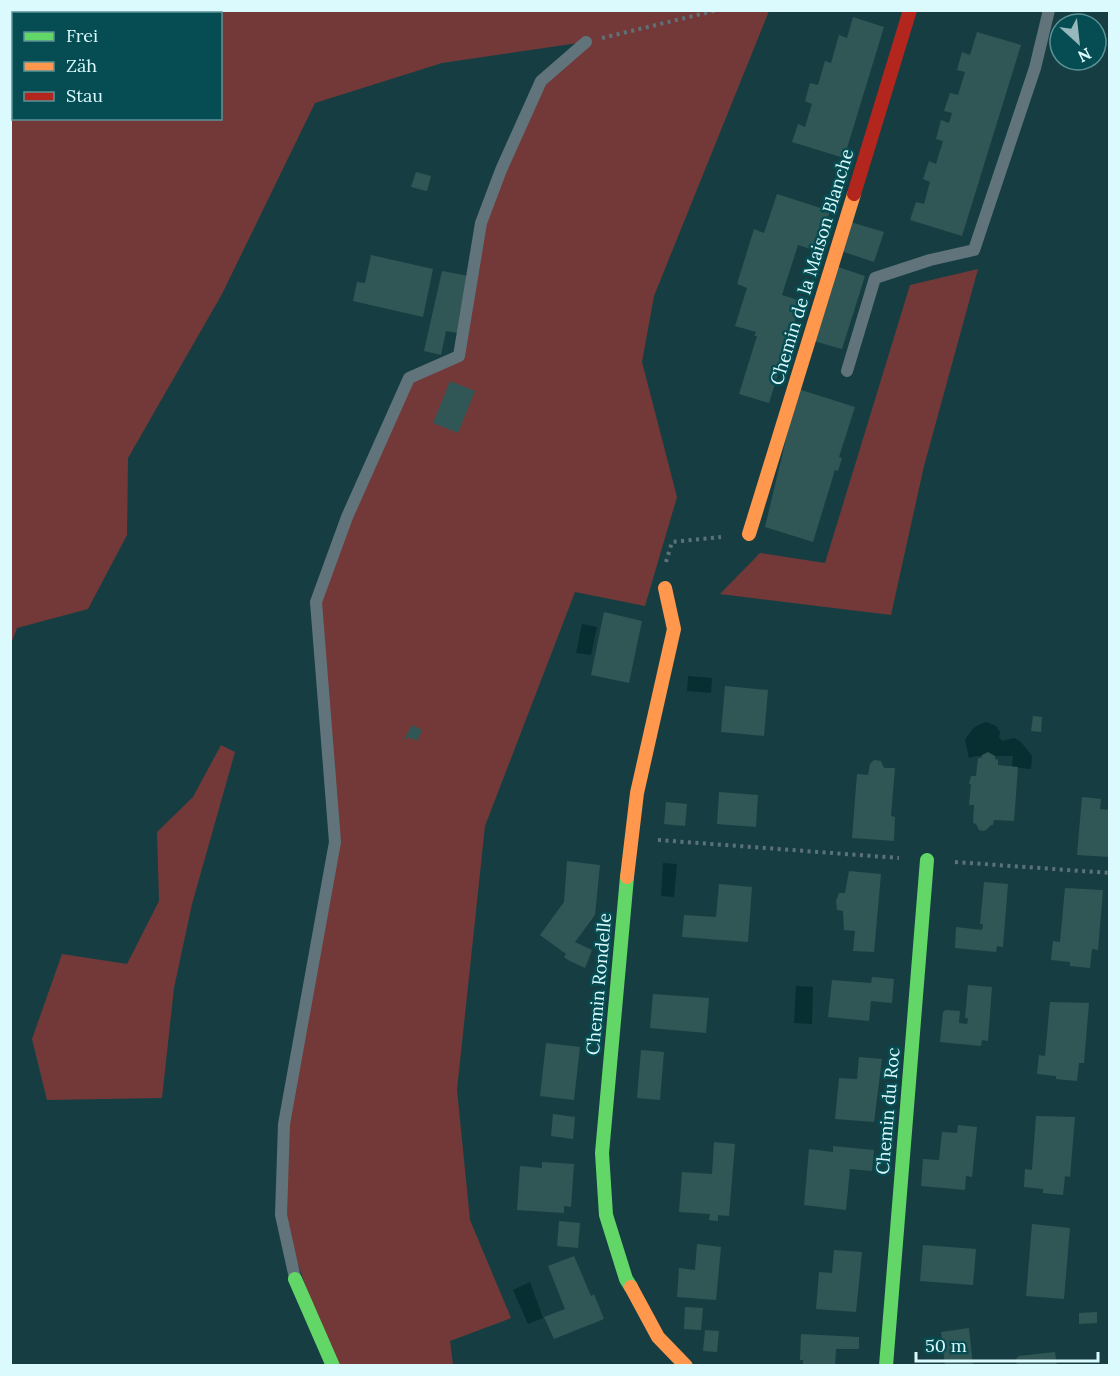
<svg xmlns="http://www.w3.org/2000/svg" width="1120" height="1376" font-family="Lora,serif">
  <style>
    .green { fill: #733938; fill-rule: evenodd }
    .water { fill: #072f32 }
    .building { fill: #305756 }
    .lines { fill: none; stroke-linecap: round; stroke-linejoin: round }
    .path { stroke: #5d7278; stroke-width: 4; stroke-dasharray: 3 4.5; stroke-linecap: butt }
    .lane { stroke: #61747b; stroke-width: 12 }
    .fast { stroke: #63d668; stroke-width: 14 }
    .slow { stroke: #ff974d; stroke-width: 14 }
    .jam { stroke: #b3261e; stroke-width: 14 }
    .labels { text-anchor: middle; stroke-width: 5; stroke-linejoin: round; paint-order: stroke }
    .street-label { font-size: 18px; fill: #dbfafd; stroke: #054d53 }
  </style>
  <rect width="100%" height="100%" fill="#163e42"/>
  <path class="green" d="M11 11H769L654 296 642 362 677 497 645 606 575 592 485 826 457 1090 470 1220 511 1318 450 1341 453 1365H333L281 1215 284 1124 335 842 316 602 409 378 459 356 481 223 541 81 585 42 442 63 315 103 222 294 128 458 127 535 88 609 17 628 11 644ZM14 14H220V118H14Z
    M978 269 924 466 891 615 720 594 760 553 825 563 910 285Z
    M221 745 235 752 192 904 174 988 162 1098 47 1100 32 1039 62 954 127 964 159 901 157 832 193 797Z"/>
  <path class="water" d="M582 624 597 627 591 655 576 653Z
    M688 676 712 678 711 693 687 691Z
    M986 722 996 726 1000 732 999 737 1002 741 1014 738 1021 742 1032 756 1031 769 1012 767 1013 756H976L969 758 965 740C971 730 975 725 986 722Z
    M663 863 677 864 674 897 661 896Z
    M796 986 813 987 812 1024 794 1023Z
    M530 1282 543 1318 528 1324 513 1290Z"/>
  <path class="building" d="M853 17 884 27 844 158 792 142 798 124 805 127 812 104 805 101 810 83 818 85 825 61 831 63 839 35 847 38Z
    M977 32 1021 45 962 236 910 220 916 202 924 204 930 182 923 179 929 161 936 164 943 141 936 139 941 120 949 123 952 113 944 111 950 93 958 95 965 72 957 70 962 52 970 55Z
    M416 172 431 176 427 191 411 187Z
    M777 194 830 211 817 251 798 245 782 295 801 301 769 403 739 394 757 336H754L756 332 735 326 747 288 737 284 754 229 764 233Z
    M847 221 884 232 874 262 838 250Z
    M371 255 433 269 423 317 353 301 357 282 365 283Z
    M838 267 865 276 842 349 810 340Z
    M442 271 469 276 457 333 446 331 441 355 424 351Z
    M450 381 475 391 458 433 433 423Z
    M798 389 855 407 839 457 842 458 838 471 835 470 813 542 765 527Z
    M604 612 642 621 629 683 591 675Z
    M725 686 768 690 764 736 721 732Z
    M1033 716 1042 717 1041 732 1031 731Z
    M412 725 422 730 417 741 408 737 407 740 405 738Z
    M988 752 995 756V759L998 760V765L1018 767 1014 821 994 820 993 825H991L986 830 983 831 979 830 976 824 973 823 974 805H969L971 784H969L971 776H976L978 758H981L982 755Z
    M874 760 881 761 884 768H895L891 816 895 817 894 841 852 838 857 774 868 775 870 764Z
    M719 792 758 795 756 827 717 824Z
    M1082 797 1101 799 1100 809 1110 810V857L1077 855Z
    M666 802 687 804 685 826 664 824Z
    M567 861 600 865 595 915 575 942 592 950 585 968 568 960 564 957 566 954 540 935 564 902Z
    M849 871 881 874 874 952 853 951 855 931 844 930 843 911 837 910 836 901 839 893H845Z
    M984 882 1008 884 1003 947 997 946 996 952 955 948 956 927 982 930 983 924H980Z
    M719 884 752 887 748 942 682 937 684 915 716 917Z
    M1065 888 1103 890 1098 950 1092 949 1090 968 1070 966V962L1051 960 1053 941 1060 942Z
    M872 977 894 979 892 1003 871 1001 869 1021 828 1017 832 980 871 983Z
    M968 985 992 987 988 1041 982 1040 981 1046 940 1042 943 1012 946 1010 960 1011 959 1023 967 1024 968 1018H965Z
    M653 994 709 998 706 1033 650 1028Z
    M1050 1002 1089 1003 1084 1063H1079L1077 1081 1056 1079V1076L1037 1074 1039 1055 1045 1056Z
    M546 1043 580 1047 574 1100 540 1096Z
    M641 1050 664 1052 660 1100 637 1098Z
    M859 1057 882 1059 874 1122 835 1119 839 1078 857 1079Z
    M553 1114 575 1117 573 1139 551 1136Z
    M1036 1116 1075 1117 1070 1177 1065 1176 1063 1195 1043 1193V1189L1024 1187 1025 1169 1032 1170Z
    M958 1125 977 1127 972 1177 966 1176 965 1190 921 1186 923 1159 939 1160 942 1132 957 1133Z
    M714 1142 735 1144 729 1216 718 1215V1221L709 1220 710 1214 679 1212 682 1172 712 1174Z
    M833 1146 874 1150 872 1171 850 1169 846 1210 804 1205 809 1149 833 1152Z
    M542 1162 574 1164 571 1207 564 1206V1213L517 1210 520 1166 542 1168Z
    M559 1221 580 1223 578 1248 557 1246Z
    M1032 1224 1070 1228 1064 1299 1026 1296Z
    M697 1244 721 1247 716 1300 677 1297 679 1268 695 1270Z
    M923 1245 976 1249 973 1285 920 1281Z
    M834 1250 862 1252 856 1312 816 1309 819 1272 832 1273Z
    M574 1256 591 1296 594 1294 604 1319 554 1339 544 1317 565 1309 548 1266Z
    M685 1307 703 1308 701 1330 684 1329Z
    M1097 1312V1323L1079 1324V1313Z
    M969 1328 973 1366H945L941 1332Z
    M705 1330 719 1331 717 1352 703 1351Z
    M801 1334 859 1337V1349H836L835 1366H803V1360H800Z
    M1055 1352 1057 1366H1017L1016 1359 1019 1356Z"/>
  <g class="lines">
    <path class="path" d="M140 14 150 10
      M602 38 718 10
      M10 109 14 106
      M666 562 672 542 721 537
      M658 840 899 858
      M955 862 1110 873"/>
    <path class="lane" d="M847 371 875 278 930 260 974 250 1035 68 1049 10
      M295 1278 281 1215 284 1124 335 842 316 602 347 517 409 378 459 356 481 223 501 170 541 81 586 42"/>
    <path class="fast" d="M627 877 602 1153 606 1215 626 1279 631 1287
      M295 1279 333 1366
      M886 1366 927 860"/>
    <path class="slow" d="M749 534 854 194
      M627 877 637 793 674 629 665 588
      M631 1287 658 1337 686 1366"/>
    <path class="jam" d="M854 194 910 10"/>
  </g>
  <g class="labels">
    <g class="street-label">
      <text transform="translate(812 267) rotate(-73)" y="6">Chemin de la Maison Blanche</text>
      <text transform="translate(599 984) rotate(-85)" y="6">Chemin Rondelle</text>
      <text transform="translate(888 1111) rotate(-85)" y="6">Chemin du Roc</text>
    </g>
  </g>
  <rect width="1120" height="1376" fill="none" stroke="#dbfafd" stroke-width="24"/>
  <rect x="12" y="12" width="210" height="108" fill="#054d53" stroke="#5b9297" stroke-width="1.5"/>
  <rect x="24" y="32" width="30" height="9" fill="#63d668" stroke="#5b9297" stroke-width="1.5"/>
  <text x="66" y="42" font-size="18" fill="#dbfafd">Frei</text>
  <rect x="24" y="62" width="30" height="9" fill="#ff974d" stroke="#5b9297" stroke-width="1.5"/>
  <text x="66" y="72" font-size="18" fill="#dbfafd">Zäh</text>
  <rect x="24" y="92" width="30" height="9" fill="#b3261e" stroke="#5b9297" stroke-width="1.5"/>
  <text x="66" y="102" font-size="18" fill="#dbfafd">Stau</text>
  <g transform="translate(1078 42) rotate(153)"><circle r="28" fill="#054d53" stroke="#5b9297" stroke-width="1.5"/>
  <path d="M0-4.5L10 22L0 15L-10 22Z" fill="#96b8bc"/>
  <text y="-9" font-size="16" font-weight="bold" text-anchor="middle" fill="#dbfafd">N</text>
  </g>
  <path d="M916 1352v9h182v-9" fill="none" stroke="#dbfafd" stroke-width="3"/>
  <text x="925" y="1352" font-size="18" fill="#dbfafd" stroke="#054d53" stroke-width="4.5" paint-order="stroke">50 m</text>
</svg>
